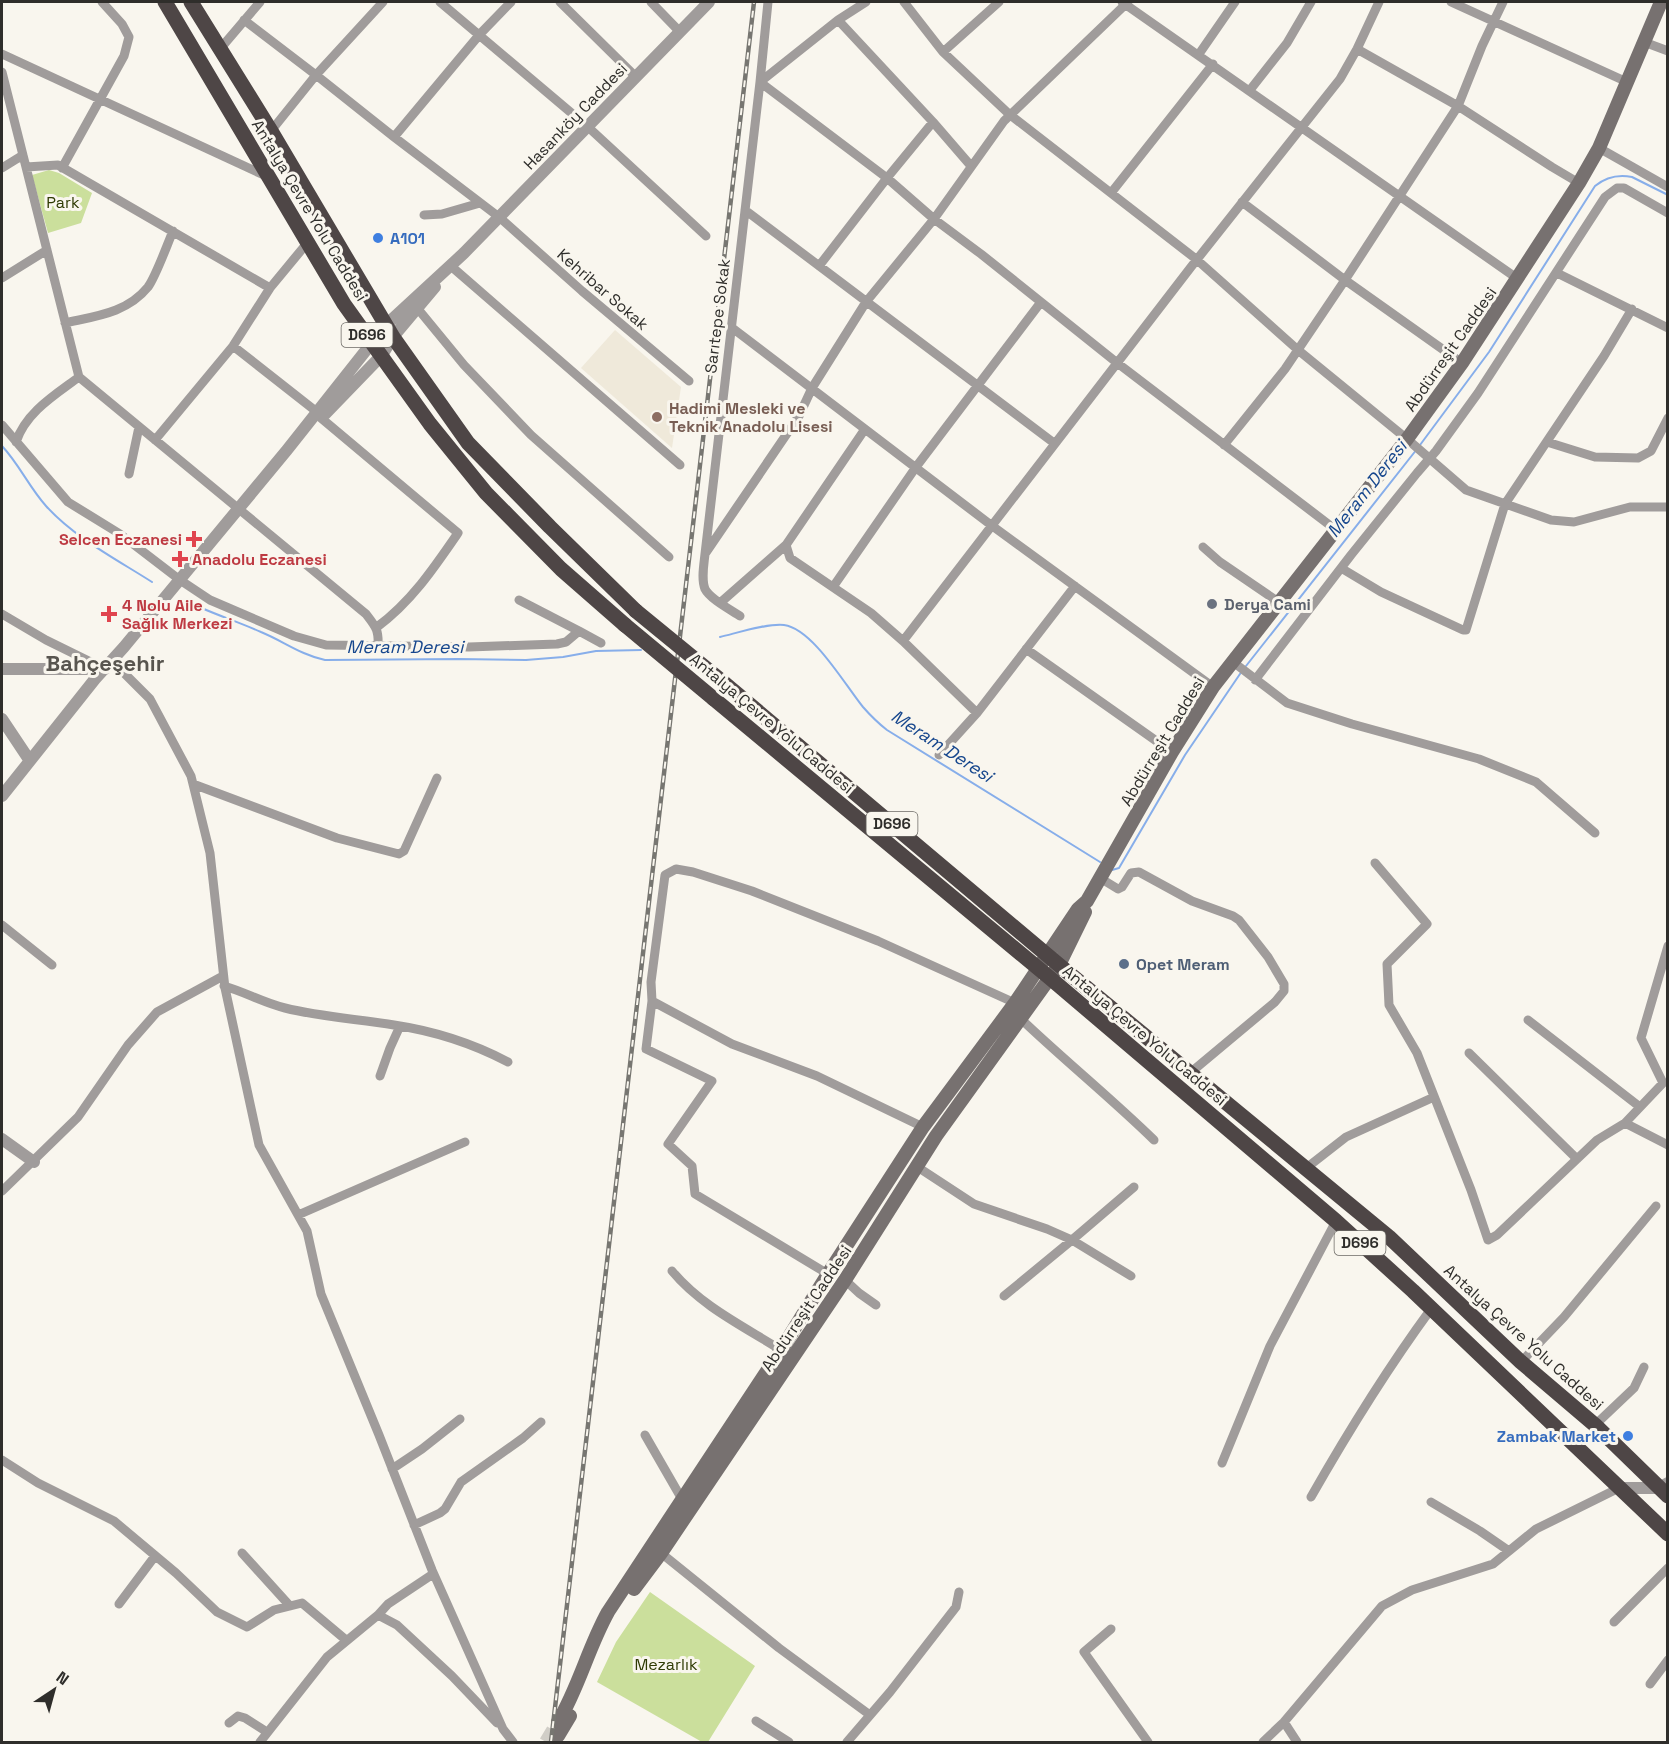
<svg xmlns="http://www.w3.org/2000/svg" width="1669" height="1744" font-family="'Space Grotesk',sans-serif">
  <style>
    .built { fill: #efe9da }
    .green { fill: #cbdf9c }
    .lines { fill: none; stroke-linecap: round; stroke-linejoin: round }
    .stream { stroke: #87aeea; stroke-width: 2 }
    .secondary-tunnel { stroke: #d1cec7; stroke-width: 14; stroke-dasharray: 14 7; stroke-linecap: butt }
    .minor { stroke: #a09c9b; stroke-width: 9 }
    .tertiary { stroke: #a09c9b; stroke-width: 12 }
    .secondary { stroke: #777170; stroke-width: 14 }
    .trunk { stroke: #4e4646; stroke-width: 15 }
    .rail-casing { stroke: #777671; stroke-width: 4.5 }
    .rail { stroke: #f9f6ee; stroke-width: 2; stroke-dasharray: 7; stroke-linecap: butt }
    .trunk-bridge { stroke: #4e4646; stroke-width: 15 }
    .shop-dot { fill: #3f7fe0; stroke: #f9f6ee; stroke-width: 2 }
    .education-dot { fill: #8d6e63; stroke: #f9f6ee; stroke-width: 2 }
    .health-dot { fill: #e0444e; stroke: #f9f6ee; stroke-width: 2 }
    .worship-dot { fill: #6b7280; stroke: #f9f6ee; stroke-width: 2 }
    .service-dot { fill: #5c6f8a; stroke: #f9f6ee; stroke-width: 2 }
    .labels { text-anchor: middle; stroke-width: 6; stroke-linejoin: round; paint-order: stroke }
    .shield { fill: #f9f6ee; stroke: #6c6a66; stroke-width: 1.5 }
    .shield-label { font-size: 15px; font-weight: bold; fill: #2f2e2b }
    .street-label { font-size: 16px; fill: #2f2e2b; stroke: #f9f6ee }
    .park-label { font-size: 16px; fill: #2f3b04; stroke: #f9f6ee }
    .shop-label { font-size: 16px; font-weight: bold; fill: #366cbe; stroke: #f9f6ee; text-anchor: start }
    .education-label { font-size: 16px; font-weight: bold; fill: #785e54; stroke: #f9f6ee; text-anchor: start }
    .health-label { font-size: 16px; font-weight: bold; fill: #be3a42; stroke: #f9f6ee; text-anchor: start }
    .worship-label { font-size: 16px; font-weight: bold; fill: #5b616d; stroke: #f9f6ee; text-anchor: start }
    .service-label { font-size: 16px; font-weight: bold; fill: #4e5e75; stroke: #f9f6ee; text-anchor: start }
    .water-label { font-size: 18px; font-style: italic; fill: #17478d; stroke: #f9f6ee }
    .district-label { font-size: 22px; font-weight: bold; fill: #58554f; stroke: #f9f6ee }
  </style>
  <rect width="100%" height="100%" fill="#f9f6ee"/>
  <path class="built" d="M615 330 681 387 672 448 581 368Z"/>
  <path class="green" d="M49 170 59 173 92 193 81 223 48 233 32 175Z
    M650 1592 755 1666 708 1742H702L597 1682 616 1642Z"/>
  <g class="lines">
    <path class="stream" d="M1420 445 1489 352 1595 186C1606 177 1617 174 1632 177L1668 195
      M2 446C19 464 29 487 46 506 75 538 116 559 152 582
      M182 599C207 612 234 620 261 632 283 641 301 655 325 660L459 659 526 660 563 657 596 651 641 650
      M720 637C737 633 768 623 784 625 813 629 845 685 863 707 870 715 878 723 887 730L1100 862
      M1246 666 1417 449
      M1112 870 1119 868 1185 755 1242 671"/>
    <path class="secondary-tunnel" d="M546 1742 558 1722"/>
    <path class="minor" d="M440 2 588 127 706 236
      M560 2 636 77
      M651 2 680 32
      M866 2 838 20 760 82 887 178 934 219 981 254 1116 362 1336 530
      M904 2 943 52 1009 114 1196 259 1298 350 1407 439 1466 490 1551 520 1574 522 1630 507H1668
      M1122 2 1518 279
      M1451 2 1627 82
      M244 20 316 75 394 137 499 217 582 291 689 381
      M838 20 933 122 971 166
      M1644 42 1668 51
      M220 49 260 2
      M1357 49 1458 106 1552 167 1579 183
      M943 52 999 2
      M2 54 266 176
      M1199 54 1235 2
      M2 72 79 377 366 614C376 627 379 630 378 647
      M1250 90 1287 43 1311 2
      M271 131 316 75 383 2
      M394 137 480 34 511 2
      M1599 148 1668 187
      M26 167 58 165 270 288
      M2 168 23 155
      M62 168 124 56 129 37 122 24 102 2
      M1111 193 1213 64
      M1242 202 1345 280 1462 363
      M745 210 1054 443
      M424 215 442 214 480 203
      M819 266 887 178 933 122
      M452 267 680 465
      M1557 273 1668 328
      M2 278 47 250
      M418 309 464 365 531 435 669 557
      M65 323C96 316 127 313 148 287 156 276 167 245 173 231
      M731 327 991 525 1213 687
      M233 346 317 412
      M321 418 458 533C434 568 411 602 377 627
      M2 425 68 502 120 534 180 580 210 600 294 636 326 645 469 647 557 644 566 642 579 631 519 600
      M865 429 786 545 790 558 871 613 903 641 977 713
      M155 440 233 346 270 288 308 242
      M16 442C26 412 55 395 79 377
      M1547 442 1595 457 1638 458 1651 451 1668 418
      M1224 445 1285 369 1345 280 1458 106 1482 46 1503 2
      M129 474 139 427
      M1203 547 1220 562 1280 603
      M705 554 799 416 812 388 866 302 934 219 1004 121 1128 2
      M1341 568 1381 592 1463 630H1466L1505 504 1604 356 1632 309
      M833 587 916 467 1041 302
      M720 603 786 545
      M2 614 46 640 103 668
      M740 616C731 610 710 599 705 589 701 579 704 564 705 554L760 82 768 2
      M579 631 601 643
      M903 641 1191 267 1340 79 1357 49 1379 2
      M1026 649 1172 752
      M112 661 150 699 191 776 210 853 225 988 259 1145 307 1231 321 1294 379 1435 432 1570 503 1729 513 1742
      M1233 662 1287 703 1352 724 1479 759 1536 782 1595 833
      M1255 680 1351 555 1417 473 1436 451 1478 393 1605 197 1617 188H1624L1668 213
      M939 755 977 713 1075 586
      M193 784 337 838 399 854 404 851 437 778
      M1375 863 1427 924 1387 964 1389 1005 1417 1053 1471 1190 1488 1240 1497 1235 1597 1140 1625 1123 1668 1145
      M1100 878 1118 889 1122 887 1131 873 1139 872 1192 901 1233 916 1239 920 1268 957 1284 984V991L1275 1002 1190 1073
      M2 925 52 965
      M224 986C245 992 264 1003 285 1008 321 1017 358 1019 394 1025 434 1031 472 1043 508 1062
      M652 1001 646 1049 712 1081 668 1144 692 1166 695 1194 828 1274
      M1021 1019C1064 1060 1111 1098 1154 1140
      M1528 1020 1640 1107
      M1469 1053 1577 1159
      M380 1076 390 1048 400 1026
      M1625 1123 1663 1083 1641 1038 1668 946
      M923 1127 817 1076 732 1044 652 1001 651 982 665 875 676 869 693 872 752 891 878 941 1015 1003
      M916 1166 974 1204 1047 1229 1072 1240 1134 1187
      M1305 1169 1346 1137 1434 1097
      M2 1191 78 1117 128 1045 157 1012 223 976
      M298 1215 465 1142
      M672 1271C701 1306 743 1326 781 1350
      M845 1280 859 1293 876 1305
      M1004 1296 1072 1240 1131 1276
      M1521 1362 1564 1317 1656 1206
      M1595 1425 1634 1388 1644 1367
      M645 1435 683 1501
      M2 1460 38 1483 114 1521 176 1573 217 1612 247 1627 274 1610 302 1603 346 1640
      M1222 1463 1270 1346 1336 1221
      M392 1469 422 1449 460 1419
      M1311 1497C1348 1432 1387 1369 1431 1309
      M1431 1502 1480 1531 1509 1551
      M414 1525 440 1513 445 1509 461 1482 523 1438 541 1422
      M242 1553 290 1606
      M661 1553 779 1648 870 1715
      M119 1604 155 1556
      M378 1615 388 1604 433 1574
      M1614 1622 1668 1568
      M1111 1629 1084 1652 1148 1742
      M1650 1684 1668 1660
      M756 1721 789 1742
      M1284 1722 1297 1742
      M229 1723 238 1716 245 1718 267 1732
      M260 1742 327 1657 378 1615 397 1625 452 1676 497 1723
      M847 1742 890 1692 956 1607 959 1592
      M1263 1742 1284 1722 1382 1606 1412 1590 1493 1564 1536 1529 1619 1488"/>
    <path class="tertiary" d="M325 414 382 355 393 337 435 287
      M2 669H105
      M2 719 30 761
      M2 796 95 679 124 647 287 450 386 325 464 253 709 2
      M2 1139 34 1162
      M1619 1488H1659L1668 1483"/>
    <path class="secondary" d="M634 1589 661 1553 845 1280 936 1136 1059 965 1085 912
      M558 1722C579 1687 588 1648 608 1612L781 1350 828 1274 923 1127 1015 1003 1078 909 1087 901 1172 752 1213 687 1407 439 1462 363 1579 183 1599 148 1661 2
      M558 1736 570 1716"/>
    <path class="trunk" d="M165 2 344 304 430 424 486 493 561 569 625 625
      M191 2 271 131 393 337 468 443 550 527 636 611
      M724 683 1059 965 1389 1237 1521 1362 1595 1425 1668 1496
      M714 699 1050 978 1336 1221 1413 1291 1668 1534"/>
    <g class="rail-casing">
      <path id="rail" d="M551 1742 754 2"/>
    </g>
    <use href="#rail" class="rail"/>
    <path class="trunk-bridge" d="M636 611 724 683
      M625 625 714 699"/>
  </g>
  <g class="shop-dot">
    <circle cx="378" cy="238" r="6"/>
    <circle cx="1628" cy="1436" r="6"/>
  </g>
  <circle class="education-dot" cx="657" cy="417" r="6"/>
  <g class="health-dot">
    <path d="M191 530h6v6h6v6h-6v6h-6v-6h-6v-6h6z"/>
    <path d="M177 550h6v6h6v6h-6v6h-6v-6h-6v-6h6z"/>
    <path d="M106 605h6v6h6v6h-6v6h-6v-6h-6v-6h6z"/>
  </g>
  <circle class="worship-dot" cx="1212" cy="604" r="6"/>
  <circle class="service-dot" cx="1124" cy="964" r="6"/>
  <g class="labels">
    <g class="shield">
      <rect x="341.5" y="323" width="51" height="24" rx="4.5"/>
      <rect x="866.5" y="812" width="51" height="24" rx="4.5"/>
      <rect x="1334.5" y="1231" width="51" height="24" rx="4.5"/>
    </g>
    <g class="shield-label">
      <text x="367" y="340">D696</text>
      <text x="892" y="829">D696</text>
      <text x="1360" y="1248">D696</text>
    </g>
    <g class="street-label">
      <text transform="translate(575 116) rotate(-46)" y="6">Hasanköy Caddesi</text>
      <text transform="translate(310 210) rotate(59)" y="6">Antalya Çevre Yolu Caddesi</text>
      <text transform="translate(603 289) rotate(41)" y="6">Kehribar Sokak</text>
      <text transform="translate(717 316) rotate(-83)" y="6">Sarıtepe Sokak</text>
      <text transform="translate(1450 349) rotate(-55)" y="6">Abdürreşit Caddesi</text>
      <text transform="translate(772 723) rotate(40)" y="6">Antalya Çevre Yolu Caddesi</text>
      <text transform="translate(1162 741) rotate(-59)" y="6">Abdürreşit Caddesi</text>
      <text transform="translate(1145 1035) rotate(40)" y="6">Antalya Çevre Yolu Caddesi</text>
      <text transform="translate(806 1308) rotate(-56)" y="6">Abdürreşit Caddesi</text>
      <text transform="translate(1524 1337) rotate(42)" y="6">Antalya Çevre Yolu Caddesi</text>
    </g>
    <g class="park-label">
      <text x="63" y="208">Park</text>
      <text x="666" y="1670">Mezarlık</text>
    </g>
    <g class="shop-label">
      <text x="390" y="244">A101</text>
      <text x="1616" y="1442" text-anchor="end">Zambak Market</text>
    </g>
    <g class="education-label">
      <text x="669" y="414">Hadimi Mesleki ve<tspan x="669" dy="18">Teknik Anadolu Lisesi</tspan></text>
    </g>
    <g class="health-label">
      <text x="182" y="545" text-anchor="end">Selcen Eczanesi</text>
      <text x="192" y="565">Anadolu Eczanesi</text>
      <text x="122" y="611">4 Nolu Aile<tspan x="122" dy="18">Sağlık Merkezi</tspan></text>
    </g>
    <g class="worship-label">
      <text x="1224" y="610">Derya Cami</text>
    </g>
    <g class="service-label">
      <text x="1136" y="970">Opet Meram</text>
    </g>
    <g class="water-label">
      <text transform="translate(1367 489) rotate(-52)" y="6">Meram Deresi</text>
      <text x="405" y="653">Meram Deresi</text>
      <text transform="translate(942 746) rotate(33)" y="6">Meram Deresi</text>
    </g>
    <g class="district-label">
      <text x="105" y="671">Bahçeşehir</text>
    </g>
  </g>
  <rect width="1669" height="1744" fill="none" stroke="#2f2e2b" stroke-width="6"/>
  <g transform="translate(54 1690) rotate(36)" stroke="#f9f6ee" stroke-width="4.5" paint-order="stroke">
  <path d="M0-4.5L10 22L0 15L-10 22Z" fill="#2f2e2b"/>
  <text y="-9" font-size="16" font-weight="bold" text-anchor="middle" fill="#2f2e2b">N</text>
  </g>
</svg>
